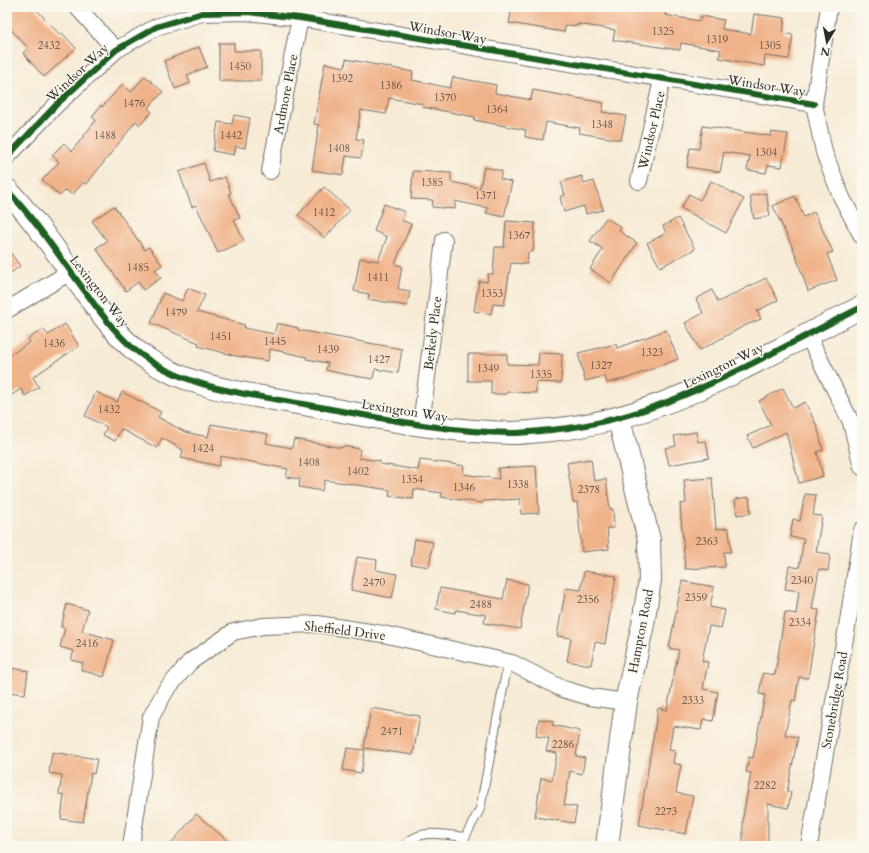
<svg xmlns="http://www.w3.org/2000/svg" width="869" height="853" font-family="Cardo,serif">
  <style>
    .building { fill: #f0b289 }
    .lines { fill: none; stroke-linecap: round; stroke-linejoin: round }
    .lane-casing { stroke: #726e67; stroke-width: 10 }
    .street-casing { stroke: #726e67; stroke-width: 18 }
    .secondary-casing { stroke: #726e67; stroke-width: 24 }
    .lane { stroke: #fff; stroke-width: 8 }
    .street { stroke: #fff; stroke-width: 16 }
    .secondary { stroke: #fff; stroke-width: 22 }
    .cycleway-casing { stroke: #fbf7ec; stroke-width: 8 }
    .cycleway { stroke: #1b5e20; stroke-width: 6 }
    .labels { text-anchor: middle; stroke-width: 3; stroke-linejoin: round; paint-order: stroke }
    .number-label { font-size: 11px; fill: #5c4d42 }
    .street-label { font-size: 13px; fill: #2b2b2b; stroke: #fbf7ec }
  </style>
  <rect width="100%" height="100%" fill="#fbf7ec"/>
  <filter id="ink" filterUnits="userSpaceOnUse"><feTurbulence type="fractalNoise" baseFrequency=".025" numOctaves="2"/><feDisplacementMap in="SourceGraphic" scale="8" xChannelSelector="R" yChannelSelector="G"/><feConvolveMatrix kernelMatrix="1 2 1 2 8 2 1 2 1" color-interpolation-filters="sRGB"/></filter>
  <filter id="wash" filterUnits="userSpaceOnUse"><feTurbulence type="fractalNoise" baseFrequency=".012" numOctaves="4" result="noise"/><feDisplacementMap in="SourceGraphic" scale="16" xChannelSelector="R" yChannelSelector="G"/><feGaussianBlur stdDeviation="0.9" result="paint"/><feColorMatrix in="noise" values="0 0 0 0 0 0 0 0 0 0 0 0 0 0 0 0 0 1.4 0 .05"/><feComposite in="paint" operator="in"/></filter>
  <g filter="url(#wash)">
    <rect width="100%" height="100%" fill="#f7ebd6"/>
    <g id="blocks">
      <path class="building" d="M7 7H34L60 35 62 33 76 48 44 77 23 53 28 48 7 25Z
        M512 7H635L647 9 648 7H667L665 15 700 21 701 16 724 20 722 29 751 34 754 14 785 18 783 33 793 35 789 59 765 56 764 66 719 58 721 50 681 43 680 50 613 40 615 30 578 24 577 26 566 25 564 32 509 23Z
        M219 43H234V51H261V81H219Z
        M199 47 207 67 187 75 190 83 175 89 164 61Z
        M346 59 413 72 412 80 450 88 453 77 496 85 495 93 531 100 533 90 604 103 602 112 626 116 621 140 579 133 580 128 546 122 543 140 525 137 526 130 474 120 475 117 423 107V104L389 98 386 114 361 110 356 139 364 140 361 158 346 156 343 175 312 170 319 125 314 124 325 63 345 67Z
        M145 76 163 92 148 108 152 112 140 125 136 121 86 185 84 182 72 195 66 190 60 196 42 180 59 162 52 155 64 143 72 151 96 120 92 117 101 105 102 107 123 84 131 92Z
        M234 115 250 118 245 148 236 146 234 155 213 151 218 122 232 124Z
        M703 126 771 136V132L788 134 782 167 768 165 766 173 747 170 750 156 724 152 720 172 687 167 690 148 699 149Z
        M204 163 210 182 225 177 231 193 229 194 240 218 234 220 244 241 218 253 196 205 192 207 179 172Z
        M484 167 502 171 500 179 512 182 504 217 486 213 488 208 455 201V209L432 207 433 200 411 199 413 171 451 173V182L480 188Z
        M582 176 584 184 594 181 603 210 586 214 584 206 564 212 560 197 565 195 561 182Z
        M711 181 744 199 726 233 681 208 689 194 700 200Z
        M324 187 350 210 325 238 298 215Z
        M766 193 770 216 754 219 750 196Z
        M795 196 804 217 814 212 833 252 827 254 837 280 808 291 795 253 773 206Z
        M384 204 405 212 401 220 411 224 395 264 402 266 398 289 410 291 407 306 368 299 369 294 354 291 360 258 378 261 387 237 374 231Z
        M114 206 145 250 149 247 162 265 155 270 161 278 143 290 138 282 126 291 96 248 107 241 92 221Z
        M606 218 621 227 619 231 637 243 611 283 590 269 603 249 590 241Z
        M678 218 695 249 660 267 647 243 666 233 663 226Z
        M506 221 535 223 533 252H528L527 264 511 263 504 305 493 304 491 314 474 311 479 281 487 282 488 274H493L495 247H504Z
        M7 248 20 266 7 276Z
        M766 278 778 300 757 311 761 319 744 326 700 350 685 323 703 313 696 299 712 290 718 302Z
        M188 288 205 295 197 312 245 325 244 328 274 334 277 323 298 328V330L402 349 398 373 375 369 373 379 343 374 326 370 328 363 306 359 307 357 270 349 268 361 236 356 198 346 199 343 151 323 163 293 182 301Z
        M65 324 79 346 33 377 39 387 25 396 21 389 7 398V357L30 342 28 339 43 329 48 335Z
        M666 330 678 359 628 378 607 383 605 376 585 381 578 353 616 344 617 348Z
        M539 353 562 354 561 383 536 382V393L507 392V394H491V381H468V354H507V364L538 365Z
        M783 388 793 408 805 402 817 426 823 450 817 452 823 476 799 483 786 432 753 448 747 436 771 425 759 401Z
        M96 392 117 402 122 392 161 412 158 417 185 432 208 437 211 424 268 434 266 443 292 448 294 439 342 448 343 446 360 449 359 458 380 461V464L418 470 420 460 446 463 464 466 463 474 499 479 498 468 536 466 539 513 521 514 520 499 483 501 482 503 441 497 442 493 414 489 413 499 389 496 390 490 325 480 322 491 299 487 300 479 286 477 288 469 221 456 219 466 181 458 183 450 162 438 157 448 121 429 115 441 103 435 107 427 85 416Z
        M696 432 698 442 706 441 709 458 669 465 665 448 676 446 674 436Z
        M591 459 594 481 606 479 610 509H613L614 528H607L609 549 582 552 577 502H573L567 463Z
        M712 478 716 529 729 528 731 552H724L725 567 685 569 680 504 686 503 684 480Z
        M805 494 816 495 813 515 822 516 816 552 830 554 828 571 819 569 812 609 819 610 808 678 799 677 795 701 792 700 785 735 798 737 787 792H791L788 808 768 804V846H743V817L751 773 746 772 749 757 753 758 765 695 759 694 763 673 775 675 785 612 796 614 799 591 785 589 789 566 799 568 804 539 790 537 793 519 800 521Z
        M749 497 751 513 737 515 735 499Z
        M415 539 433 542 429 567 411 564Z
        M357 557 377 560 376 570 397 574 392 598 351 590Z
        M584 571 616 576 605 644 595 642 591 665 567 661 571 638 557 636 566 588 581 590Z
        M507 580 528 584 520 629 484 623 486 615 456 610 455 613 436 609 440 588 503 599Z
        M682 581 714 587 710 607 725 610 721 628 709 626 702 661 708 662 703 689 718 692 713 721 703 719 701 730 673 726 669 750 675 751 673 763 681 765 676 793 693 796 686 834 639 825 658 708 667 710 674 674 679 650 669 648Z
        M67 604 88 610 82 631 114 640 104 677 81 670 83 663 71 660 74 651 60 647 65 628 61 627Z
        M7 667 28 671 25 694 7 692Z
        M371 708 420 716 413 755 364 748Z
        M539 719 553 721 552 725 580 731 576 756 585 758 582 774 570 771 564 805 577 807 574 823 535 817 541 778 552 780 557 753 546 751 549 738 536 736Z
        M347 748 365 750 361 773 343 770Z
        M52 752 97 759 94 774 91 773 83 822 61 819 64 795 59 794 62 775 49 773Z
        M196 814 234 846H169Z"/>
    </g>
  </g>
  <g filter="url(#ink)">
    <use href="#blocks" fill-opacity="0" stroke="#726e67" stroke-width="1"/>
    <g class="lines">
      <g class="lane-casing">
        <path id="lane" d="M404 846C420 827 443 835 465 837
          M464 846 465 837 480 809 508 662"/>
      </g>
      <g class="street-casing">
        <path id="street" d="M77 7 116 50
          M829 7 814 104 824 152 841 196 862 236
          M7 157 57 104 116 50 156 27 202 13 247 12 300 18 814 104
          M270 171 300 18
          M639 181 662 80
          M7 310 70 272
          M807 334 851 422 862 467
          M421 425 444 240
          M131 846 151 717 166 690 190 662 233 632 263 626 317 624 383 634 512 663 563 689 590 697 626 702
          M809 846 849 615 862 530"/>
      </g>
      <g class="secondary-casing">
        <path id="secondary" d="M7 190C37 222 61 259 87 294 101 314 116 334 135 350 185 390 249 394 309 405 376 417 444 432 512 433 525 433 538 431 551 430 667 419 760 357 862 307
          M607 846 626 702 643 624 650 580 649 540 619 419"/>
      </g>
      <use href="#lane" class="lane"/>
      <use href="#street" class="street"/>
      <use href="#secondary" class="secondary"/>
      <g class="cycleway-casing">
        <path id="cycleway" d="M7 157 57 104 116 50 156 27 202 13 247 12 300 18 814 104
          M7 190C37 222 61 259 87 294 101 314 116 334 135 350 185 390 249 394 309 405 376 417 444 432 512 433 525 433 538 431 551 430 667 419 760 357 862 307"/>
      </g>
      <use href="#cycleway" class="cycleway"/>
    </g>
  </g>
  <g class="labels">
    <g class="number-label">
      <text x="663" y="35">1325</text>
      <text x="717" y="43">1319</text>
      <text x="49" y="49">2432</text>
      <text x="770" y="49">1305</text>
      <text x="240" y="70">1450</text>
      <text x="342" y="82">1392</text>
      <text x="391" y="89">1386</text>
      <text x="445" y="101">1370</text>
      <text x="134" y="107">1476</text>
      <text x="497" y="113">1364</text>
      <text x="602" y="128">1348</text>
      <text x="105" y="139">1488</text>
      <text x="231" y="139">1442</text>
      <text x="339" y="152">1408</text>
      <text x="766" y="156">1304</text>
      <text x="432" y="186">1385</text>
      <text x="486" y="199">1371</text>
      <text x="324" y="216">1412</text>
      <text x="519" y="239">1367</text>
      <text x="138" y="271">1485</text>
      <text x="378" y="281">1411</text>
      <text x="492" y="297">1353</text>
      <text x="176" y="316">1479</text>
      <text x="221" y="340">1451</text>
      <text x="275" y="345">1445</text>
      <text x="54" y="347">1436</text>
      <text x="328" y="353">1439</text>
      <text x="652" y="356">1323</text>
      <text x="379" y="363">1427</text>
      <text x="601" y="369">1327</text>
      <text x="488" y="372">1349</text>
      <text x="541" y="378">1335</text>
      <text x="109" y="413">1432</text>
      <text x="203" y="452">1424</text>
      <text x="309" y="466">1408</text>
      <text x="358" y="475">1402</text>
      <text x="412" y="483">1354</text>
      <text x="518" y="488">1338</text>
      <text x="464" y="491">1346</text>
      <text x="589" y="493">2378</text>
      <text x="707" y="545">2363</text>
      <text x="802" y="584">2340</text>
      <text x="374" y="586">2470</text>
      <text x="696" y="601">2359</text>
      <text x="588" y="603">2356</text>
      <text x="481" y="608">2488</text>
      <text x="800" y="626">2334</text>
      <text x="87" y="647">2416</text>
      <text x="693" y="704">2333</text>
      <text x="392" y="735">2471</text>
      <text x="563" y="748">2286</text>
      <text x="765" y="789">2282</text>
      <text x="666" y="815">2273</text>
    </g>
    <g class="street-label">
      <text transform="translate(448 32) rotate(10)" y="5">Windsor Way</text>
      <text transform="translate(77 72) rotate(-43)" y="5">Windsor Way</text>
      <text transform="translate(767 85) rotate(9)" y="5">Windsor Way</text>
      <text transform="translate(285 94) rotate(-79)" y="5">Ardmore Place</text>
      <text transform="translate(651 130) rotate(-77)" y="5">Windsor Place</text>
      <text transform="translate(100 291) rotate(52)" y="5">Lexington Way</text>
      <text transform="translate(432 333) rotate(-83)" y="5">Berkely Place</text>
      <text transform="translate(723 365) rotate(-26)" y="5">Lexington Way</text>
      <text transform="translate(405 410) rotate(9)" y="5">Lexington Way</text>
      <text transform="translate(345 630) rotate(7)" y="5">Sheffield Drive</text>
      <text transform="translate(640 631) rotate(-79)" y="5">Hampton Road</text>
      <text transform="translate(834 700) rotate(-80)" y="5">Stonebridge Road</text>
    </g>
  </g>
  <rect width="869" height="853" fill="none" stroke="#fbf7ec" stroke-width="24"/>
  <g transform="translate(827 42) rotate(190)" stroke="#fbf7ec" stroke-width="3" paint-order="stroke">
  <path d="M0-3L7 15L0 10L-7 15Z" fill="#2b2b2b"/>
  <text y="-6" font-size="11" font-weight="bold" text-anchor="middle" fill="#2b2b2b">N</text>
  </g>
</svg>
